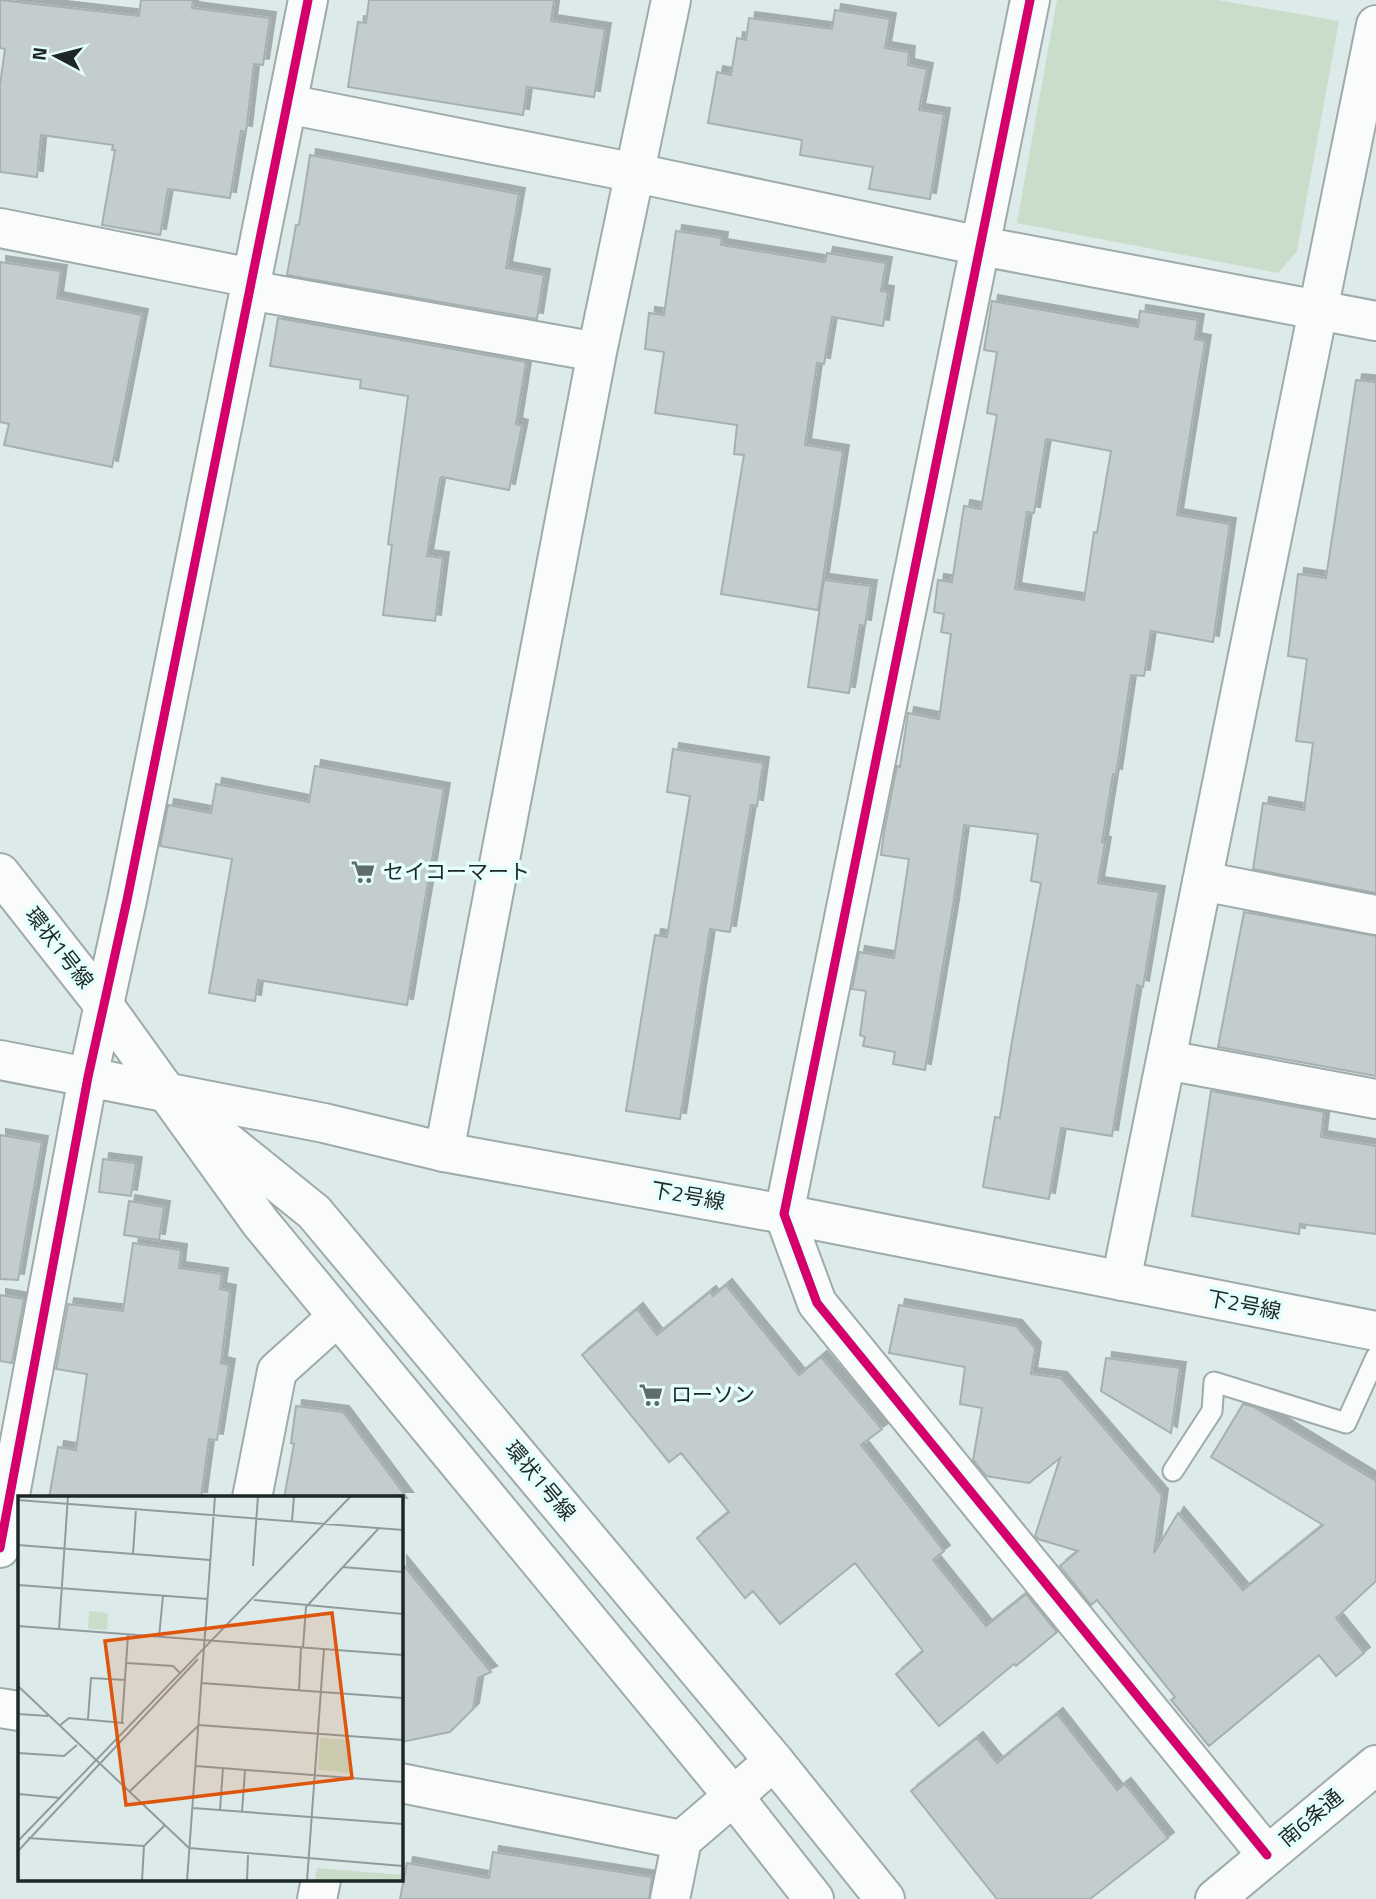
<svg xmlns="http://www.w3.org/2000/svg" width="1376" height="1899" font-family="'Titillium Web','Noto Sans JP',sans-serif">
  <style>
    .green { fill: #c8ddca }
    .building { fill: #c3cdce; stroke: #a6b0b1; stroke-width: 2; fill-rule: evenodd; filter: url(#shadow) }
    .lines { fill: none; stroke-linecap: round; stroke-linejoin: round }
    .service-casing { stroke: #9faaaa; stroke-width: 23 }
    .minor-casing { stroke: #9faaaa; stroke-width: 42 }
    .tertiary-casing { stroke: #9faaaa; stroke-width: 42 }
    .primary-casing { stroke: #9faaaa; stroke-width: 42 }
    .service { stroke: #fafcfc; stroke-width: 19 }
    .minor { stroke: #fafcfc; stroke-width: 38 }
    .tertiary { stroke: #fafcfc; stroke-width: 38 }
    .primary { stroke: #fafcfc; stroke-width: 38 }
    .cycleway-casing { stroke: #e4fefd; stroke-width: 13 }
    .cycleway { stroke: #d6006c; stroke-width: 9 }
    .labels { text-anchor: middle; stroke-width: 7; stroke-linejoin: round; paint-order: stroke }
    .poi-label { font-size: 21px; fill: #1d2726; stroke: #e4fefd; text-anchor: start }
    .street-label { font-size: 21px; fill: #1d2726; stroke: #e4fefd }
    .inset-road { fill: none; stroke: #909c9c; stroke-width: 2 }
    .view { fill: #de560d; fill-opacity: 0.15; stroke: #de560d; stroke-width: 3.5 }
    .inset-edge { fill: none; stroke: #1d2726; stroke-width: 3.5 }
  </style>
  <defs>
    <filter id="shadow"><feDropShadow dx="6" dy="-6" stdDeviation="0" flood-color="#0004"/></filter>
  </defs>
  <rect width="100%" height="100%" fill="#ddeaea"/>
  <path class="green" d="M1057 0H1217L1339 21 1297 251 1278 273 1017 223Z"/>
  <path class="building" d="M0 0 139 16 141 0H193L192 8 270 18 263 65 254 64 246 132 241 131 230 198 168 189 160 235 102 225 115 150H112L113 145 41 135 37 177 0 172V85L5 49 0 48Z
    M369 0H554L551 21 605 29 594 97 527 87 523 115 348 87 358 22 366 23Z
    M835 10 890 19 885 48 909 52 908 65 927 69 919 110 944 114 930 199 869 189 873 167 800 155 802 140 708 123 717 72 731 75 737 38 746 40 749 18 832 29Z
    M310 155 519 194 506 268 544 275 537 319 287 275 296 225H299Z
    M676 231 722 238 721 245 825 262 827 253 886 263 881 291 888 292 883 326 832 317 824 364 817 363 805 445 843 451 818 610 721 594 744 455 734 454 737 425 655 413 664 352 645 349 649 313 664 315Z
    M0 262 61 271 57 298 142 315 112 467 4 445 9 424 0 422Z
    M992 301 1138 327 1140 311 1198 320 1195 339 1205 341 1177 515 1230 524 1213 642 1151 631 1144 676 1131 675 1116 775 1113 774 1102 842 1105 843 1098 883 1159 892 1143 987 1137 985 1112 1136 1061 1128 1049 1199 983 1187 995 1117 1000 1118 1012 1041 1041 883 1031 881 1038 834 964 825 953 906 925 1070 893 1064 895 1052 863 1046 865 1037 860 1035 866 991 852 989 859 952 894 958 909 859 881 855 884 832 897 766 900 767 908 713 939 719 951 634 941 632 944 614 934 612 938 580 952 582 964 506 981 509 997 415 987 413 997 352 984 350ZM1046 439 1111 451 1097 533 1094 532 1084 600 1015 589 1027 512 1034 513Z
    M278 318 526 362 516 424 522 426 509 490 442 477 440 479 427 556 443 558 435 621 383 615 392 545 388 544 408 396 360 388 361 380 270 366Z
    M1356 380 1376 382V893L1253 869 1263 803 1304 810 1313 743 1296 741 1307 659 1288 656 1298 574 1326 578Z
    M824 580 871 586 865 626 860 625 849 693 808 687Z
    M673 749 763 763 757 806 751 805 730 932 710 929 680 1119 626 1111 655 935 667 937 690 796 667 792Z
    M315 766 444 789 407 1005 258 980 255 1001 209 993 232 859 160 846 168 805 211 813 216 784 309 802Z
    M1244 912 1376 936V1076L1218 1047Z
    M1211 1091 1324 1112 1321 1137 1376 1146V1234L1300 1224 1299 1234 1192 1216Z
    M0 1135 42 1142 18 1280 0 1279Z
    M103 1159 136 1163 131 1196 99 1192Z
    M129 1201 164 1207 159 1240 124 1235Z
    M133 1243 181 1250 179 1268 222 1274 220 1289 230 1291 221 1363 229 1365 217 1440 209 1439 201 1498H49L58 1447 76 1450 87 1374 56 1369 68 1304 123 1311Z
    M726 1285 799 1375 821 1357 882 1429 861 1445 944 1551 933 1560 986 1626 1026 1594 1057 1632 1016 1666 1014 1664 939 1726 896 1674 923 1651 855 1563 780 1624 753 1591 745 1598 697 1538 729 1512 681 1453 669 1462 582 1355 637 1309 657 1335 710 1292 713 1296Z
    M0 1295 24 1299 12 1363 0 1361Z
    M899 1305 1016 1326 1035 1348 1031 1374 1061 1378 1162 1495 1154 1553 1178 1513 1243 1590 1323 1525 1211 1457 1243 1404 1254 1407 1376 1481V1581L1336 1618 1364 1653 1336 1676 1319 1655 1209 1746 1171 1700 1175 1697 1097 1600 1091 1605 1060 1566 1078 1551 1038 1539 1035 1536 1060 1458 1029 1483 986 1476 973 1460 982 1408 960 1404 965 1367 889 1353Z
    M1106 1358 1180 1368 1171 1433 1101 1391Z
    M296 1406 343 1412 407 1498H284L294 1444 291 1443Z
    M401 1562 491 1672 478 1678 473 1709 450 1732 401 1742Z
    M1057 1714 1117 1790 1125 1784 1168 1838 1090 1899H997L911 1791 977 1738 997 1763Z
    M493 1852 652 1877 649 1899H400L407 1863 489 1878Z"/>
  <g class="lines">
    <g class="service-casing">
      <path id="service" d="M1173 1471 1212 1411 1214 1382 1346 1423 1376 1357"/>
    </g>
    <g class="minor-casing">
      <path id="minor" d="M1030 0 784 1214 817 1303 1267 1855
        M287 104 636 173 981 246 1376 321
        M0 228 252 278
        M249 290 597 352
        M1202 881 1376 915
        M1166 1060 1376 1099
        M444 1152 597 352 671 0
        M1121 1281 1376 25
        M252 1498 277 1371 337 1317
        M0 1548 88 1077 127 900 308 0
        M0 1708 19 1711
        M401 1783 682 1840
        M317 1899 321 1880
        M670 1899 682 1840 774 1761"/>
    </g>
    <g class="tertiary-casing">
      <path id="tertiary" d="M0 1060 324 1123 444 1152 784 1214 1376 1331
        M1215 1899 1376 1765"/>
    </g>
    <g class="primary-casing">
      <path id="primary" d="M0 873 103 1004 260 1222 734 1797 814 1899
        M206 1125 314 1212 774 1761 885 1899"/>
    </g>
    <use href="#service" class="service"/>
    <use href="#minor" class="minor"/>
    <use href="#tertiary" class="tertiary"/>
    <use href="#primary" class="primary"/>
    <g class="cycleway-casing">
      <path id="cycleway" d="M1030 0 784 1214 817 1303 1267 1855
        M0 1548 88 1077 127 900 308 0"/>
    </g>
    <use href="#cycleway" class="cycleway"/>
  </g>
  <defs>
    <g id="supermarket-bare" transform="scale(1.89)"><path d="M-6-5.5h2.5l.6 2H6L4.5 2H-2.5L-4.4-4H-6ZM-1.5 3.2a1.3 1.3 0 1 0 .1 0ZM3 3.2a1.3 1.3 0 1 0 .1 0Z" fill="#606b6b" stroke="#e4fefd" stroke-width="2.5" paint-order="stroke"/></g>
  </defs>
  <g fill-rule="evenodd">
    <use href="#supermarket-bare" x="363" y="872"/>
    <use href="#supermarket-bare" x="651" y="1395"/>
  </g>
  <g class="labels">
    <g class="poi-label">
      <text x="383" y="879">セイコーマート</text>
      <text x="671" y="1402">ローソン</text>
    </g>
    <g class="street-label">
      <text transform="translate(59 948) rotate(52)" y="7">環状1号線</text>
      <text transform="translate(688 1196) rotate(10)" y="7">下2号線</text>
      <text transform="translate(1244 1305) rotate(11)" y="7">下2号線</text>
      <text transform="translate(540 1481) rotate(50)" y="7">環状1号線</text>
      <text transform="translate(1311 1818) rotate(-40)" y="7">南6条通</text>
    </g>
  </g>
  <g transform="translate(18 1496)">
    <rect width="385" height="385" fill="#ddeaea"/>
    <path d="M71 115 90 117 89 134 70 133ZM302 242 333 244 331 277 300 274ZM299 372 385 379V385H296Z" fill="#c8ddca"/>
    <path class="inset-road" d="M0 4 385 34M274 25 276 0M0 49 192 64M115 58 118 13M235 70 240 0M324 71 385 76M0 89 190 103M236 104 385 118M0 130 385 159M41 133 50 0M141 141 145 100M285 152 288 111 361 32M109 167 155 170 162 177M183 187 385 202M0 190 171 352 385 370M281 194 283 151M0 218 30 220M70 223 73 182 108 184M104 226 110 139M41 230 51 222 106 227M0 257 46 260 59 249M178 270 385 286M111 296 181 229 385 244M0 298 43 302M175 312 385 328M202 314 205 272M224 316 227 274M10 342 126 350M0 345 333 0M0 355 180 163M124 385 126 350 147 329M169 385 197 0M229 385 230 359M289 385 306 153"/>
    <path class="view" d="M314 117 334 282 108 309 87 145Z"/>
    <rect width="385" height="385" class="inset-edge"/>
  </g>
  <g transform="translate(56 56) rotate(277)" stroke="#e4fefd" stroke-width="5" paint-order="stroke">
  <path d="M0-5L12 26L0 18L-12 26Z" fill="#1d2726"/>
  <text y="-10" font-size="19" font-weight="bold" text-anchor="middle" fill="#1d2726">N</text>
  </g>
</svg>
